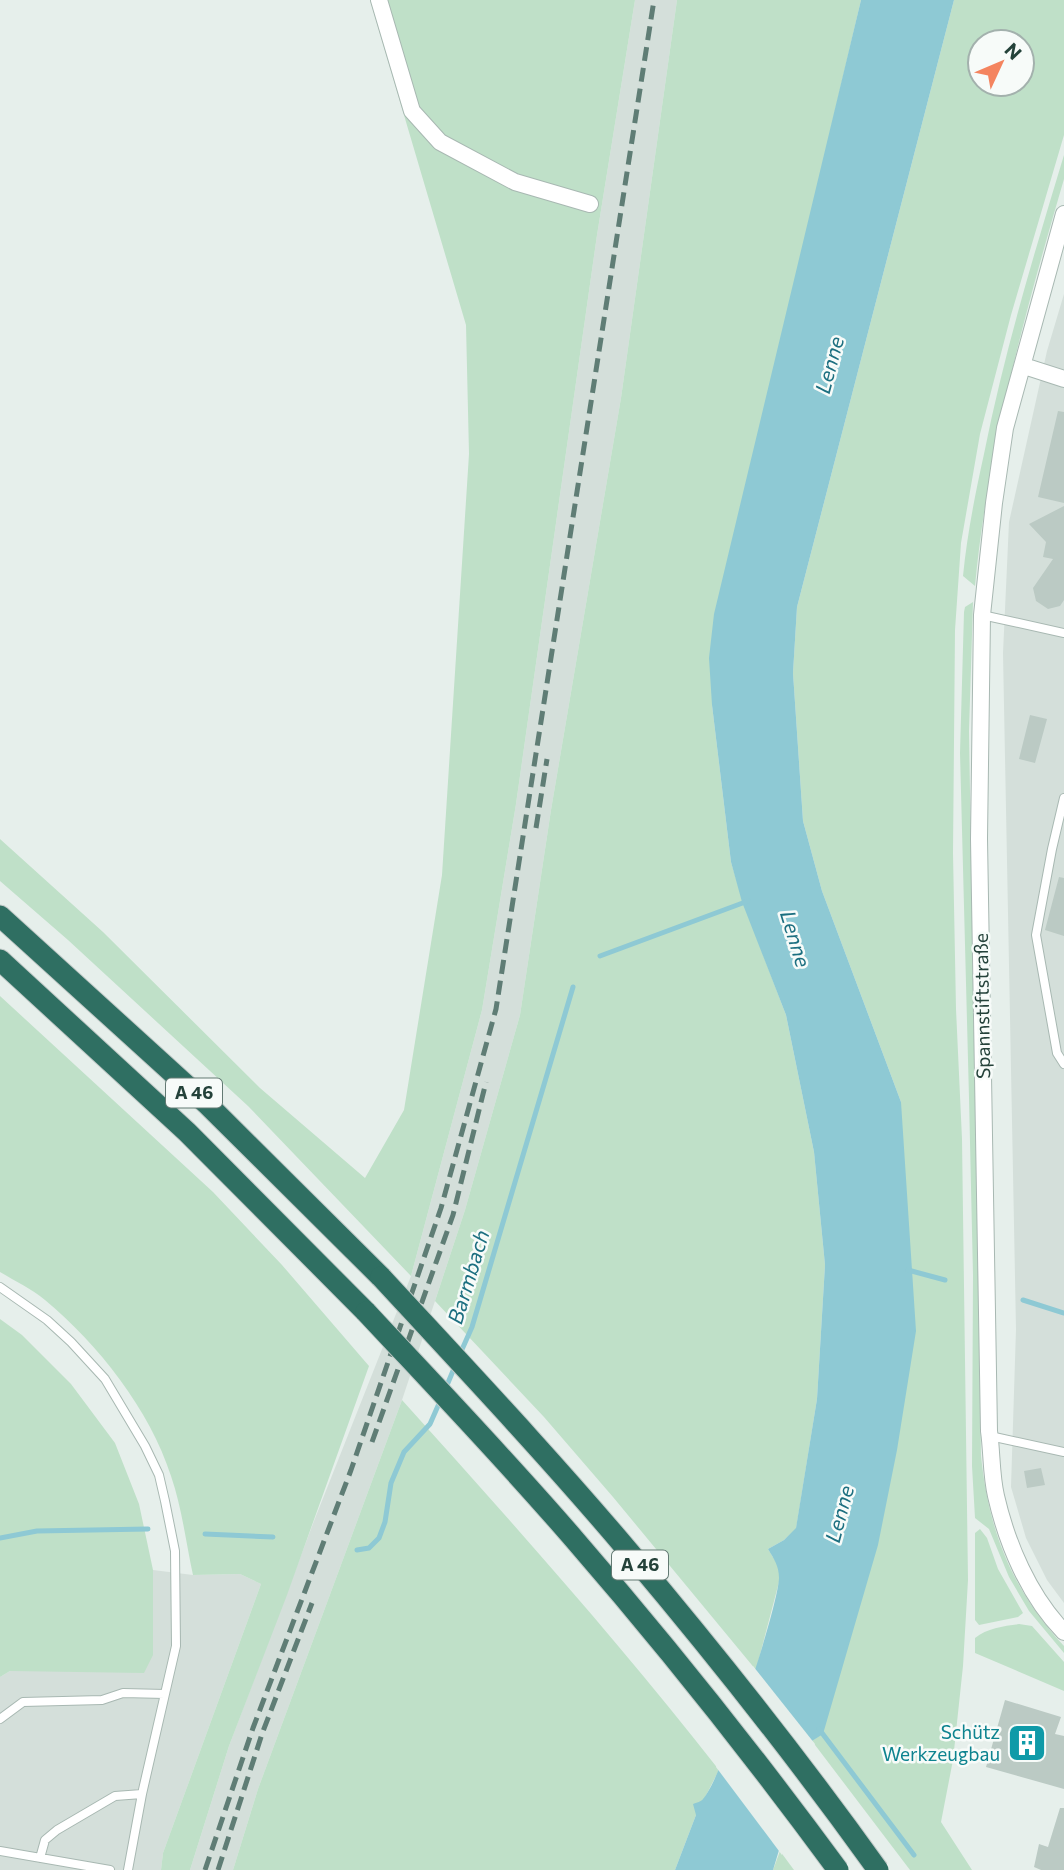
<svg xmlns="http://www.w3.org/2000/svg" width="1064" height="1870" font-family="Commissioner,sans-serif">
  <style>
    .built { fill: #d4dfda }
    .green { fill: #bfe0c8; fill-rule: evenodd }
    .water { fill: #8ec9d4 }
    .pier { fill: #e6efeb }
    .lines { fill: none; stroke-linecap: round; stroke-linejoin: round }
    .stream { stroke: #8ec9d4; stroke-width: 5 }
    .building { fill: #bbcac4 }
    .lane-casing { stroke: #a8b8b2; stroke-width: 10 }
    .street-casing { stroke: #a8b8b2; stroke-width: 18 }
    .highway-casing { stroke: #c2cac8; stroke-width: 23 }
    .lane { stroke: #fff; stroke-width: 8 }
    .street { stroke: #fff; stroke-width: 16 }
    .highway { stroke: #2f6f62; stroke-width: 21 }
    .rail { stroke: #5f7d75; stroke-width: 5; stroke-dasharray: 14 7; stroke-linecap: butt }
    .highway-bridge-casing { stroke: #c2cac8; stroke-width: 23; stroke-linecap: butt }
    .highway-bridge { stroke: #2f6f62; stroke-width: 21 }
    .labels { text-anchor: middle; stroke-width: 5; stroke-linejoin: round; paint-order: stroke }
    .shield { fill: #f7fbf9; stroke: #637a73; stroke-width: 2 }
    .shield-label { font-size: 18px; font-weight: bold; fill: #24423a }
    .street-label { font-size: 19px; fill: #24423a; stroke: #f7fbf9 }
    .culture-label { font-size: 19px; fill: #0d838f; stroke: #f7fbf9; text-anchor: end }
    .water-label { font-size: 21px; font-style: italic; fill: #1c6f80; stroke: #f7fbf9 }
  </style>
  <rect width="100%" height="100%" fill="#e6efeb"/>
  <path class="built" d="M635 0H677L621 398 551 810 520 1015 465 1210 435 1301 402 1400 258 1789 233 1870H190L229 1746 314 1521 411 1276 482 1010 516 804 597 235Z
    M1064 294V1603L1047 1580 1026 1538 1011 1487 1016 1329 1003 653 1009 522 1047 351Z
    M153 1570 193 1575 240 1574 261 1584 163 1853 161 1870H0V1677L10 1671 153 1655Z"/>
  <path class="green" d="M370 0H635L597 235 516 804 482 1010 411 1276 248 1106 68 940 0 881V839L103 932 260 1088 365 1178 404 1110 442 875 469 454 466 325Z
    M677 0H861L753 461 712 705 731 862 743 902 786 1015 814 1152 825 1265 817 1399 796 1529 784 1540 768 1549 779 1567V1582L756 1670 613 1497 544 1417 435 1301 465 1210 520 1015 551 810 621 398Z
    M954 0H1064V135L1011 315 980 434 961 543 955 630 953 853 956 1009 962 1139 968 1580 963 1666 953 1760 941 1822 972 1870H910L812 1741 823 1733 901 1102 822 891 803 821 793 673 797 607ZM980 42H1022V84H980Z
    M1064 155V179C1025 312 988 447 975 586L963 576C967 535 975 495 984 454 1004 353 1034 254 1064 155Z
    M973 602 969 731 981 1456C989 1532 1012 1590 1064 1646V1653L1029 1611 1009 1577 989 1529 975 1518 972 1466 973 1275 969 1098 960 753 964 612 965 607Z
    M0 996 213 1192 282 1265 369 1366 287 1595 229 1746 190 1870H161L163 1853 261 1584 240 1574 193 1575C186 1543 182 1508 171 1476 150 1410 98 1344 45 1300 32 1289 15 1281 0 1272Z
    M0 1319 22 1335 71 1384 115 1443 139 1504 153 1570V1655L144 1673 10 1671 0 1677Z
    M402 1400C511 1521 619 1642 719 1770L696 1815 675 1870H233L258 1789Z
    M980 1529 987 1538 998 1569 1023 1613 1018 1617 979 1625 975 1620V1533Z
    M1019 1624 1032 1626 1064 1662V1691L975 1653V1638C987 1628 1004 1626 1019 1624Z
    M780 1851 794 1870H773Z"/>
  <path class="water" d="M861 0H954L797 607 793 673 803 821 822 891 901 1102 916 1331 897 1450 878 1545 823 1734 812 1741 773 1870H675L696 1815 693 1804C696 1803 702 1801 703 1799 722 1779 778 1608 779 1578 779 1566 774 1559 768 1549L784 1540 796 1528 817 1399 825 1265 814 1152 786 1015 742 902 731 862 712 705 709 658 714 614Z"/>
  <path class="pier" d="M753 1666 815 1744 782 1855 716 1767Z"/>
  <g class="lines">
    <path class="stream" d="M600 956 748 901
      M908 1270 945 1280
      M1023 1300 1064 1313
      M460 1354 472 1327 573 987
      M445 1390 455 1366
      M205 1534 273 1537
      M0 1538 37 1531 148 1529
      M357 1550 369 1548 379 1538 385 1522 391 1483 404 1452 430 1424 441 1399
      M819 1729 914 1855"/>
  </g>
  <path class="building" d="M1058 411 1064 412V503L1038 497Z
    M1064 506V600L1060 606 1048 609 1036 601 1033 588 1053 559 1043 557 1046 542 1029 524Z
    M1030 715 1047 719 1035 763 1019 759Z
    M1059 877 1064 878V936L1045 930Z
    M1041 1468 1045 1485 1027 1488 1024 1471Z
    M1005 1700 1061 1717 1055 1734 1064 1736V1789L986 1767Z
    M1060 1808H1064V1870H1041L1034 1867 1039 1844 1048 1847Z"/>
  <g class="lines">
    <g class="lane-casing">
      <path id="lane" d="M982 615 1064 633
        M1064 798 1052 849 1036 935 1057 1053 1064 1064
        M0 1287 47 1320 71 1342 105 1379 145 1446 159 1475 165 1501 175 1551 176 1646 142 1794 128 1870
        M990 1436 1064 1452
        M0 1719 23 1702 102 1700 123 1693 165 1694
        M0 1851 110 1870
        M40 1858 45 1840 57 1830 115 1796 142 1794"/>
    </g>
    <g class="street-casing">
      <path id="street" d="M379 0 412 111 440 142 515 182 590 204
        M1064 214 1005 428 994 503 982 615 979 839 989 1431C992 1452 991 1475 996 1496 1007 1544 1029 1596 1064 1632
        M1024 366 1064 379"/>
    </g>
    <g class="highway-casing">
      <path id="highway" d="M0 916 208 1105 381 1277
        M0 960 187 1132 366 1312"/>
    </g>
    <use href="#lane" class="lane"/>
    <use href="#street" class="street"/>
    <use href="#highway" class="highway"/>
    <path class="rail" d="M536 828 547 759
      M372 1442 453 1215 486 1082
      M205 1870 253 1728 351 1470 441 1208 496 1009 654 0
      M218 1870 262 1734 312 1603"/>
    <g class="highway-bridge-casing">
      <path id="highway-bridge" d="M381 1277C465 1368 550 1458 630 1553 716 1655 800 1761 878 1870
        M366 1312C436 1387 507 1461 574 1539 666 1645 755 1757 838 1870"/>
    </g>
    <use href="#highway-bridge" class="highway-bridge"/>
  </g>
  <defs>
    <g id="building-square" transform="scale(2.0125)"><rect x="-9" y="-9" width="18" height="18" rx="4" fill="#0f9aa8" stroke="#f7fbf9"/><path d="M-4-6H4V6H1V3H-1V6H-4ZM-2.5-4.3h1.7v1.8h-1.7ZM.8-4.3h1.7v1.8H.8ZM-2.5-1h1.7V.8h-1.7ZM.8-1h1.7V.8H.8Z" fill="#fff"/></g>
  </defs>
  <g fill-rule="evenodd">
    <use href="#building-square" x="1027" y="1743"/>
  </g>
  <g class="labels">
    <g class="shield">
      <rect x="166" y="1078.5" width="56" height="29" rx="5"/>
      <rect x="612" y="1550.5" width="56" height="29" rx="5"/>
    </g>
    <g class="shield-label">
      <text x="194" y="1099">A 46</text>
      <text x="640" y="1571">A 46</text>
    </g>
    <g class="street-label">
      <text transform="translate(982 1006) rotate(-91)" y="7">Spannstiftstraße</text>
    </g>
    <g class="culture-label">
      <text x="1000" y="1739">Schütz<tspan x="1000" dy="22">Werkzeugbau</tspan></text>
    </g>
    <g class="water-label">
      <text transform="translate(830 365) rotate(-75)" y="7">Lenne</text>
      <text transform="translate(795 939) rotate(73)" y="7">Lenne</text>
      <text transform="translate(469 1277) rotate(-73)" y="7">Barmbach</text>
      <text transform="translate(840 1514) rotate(-75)" y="7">Lenne</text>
    </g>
  </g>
  <g transform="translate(1001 63) rotate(46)"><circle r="33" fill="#f7fbf9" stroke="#a3b1ad" stroke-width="2"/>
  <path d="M0-5L12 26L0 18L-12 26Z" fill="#f4845f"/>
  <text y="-10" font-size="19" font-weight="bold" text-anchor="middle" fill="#24423a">N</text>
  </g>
</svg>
